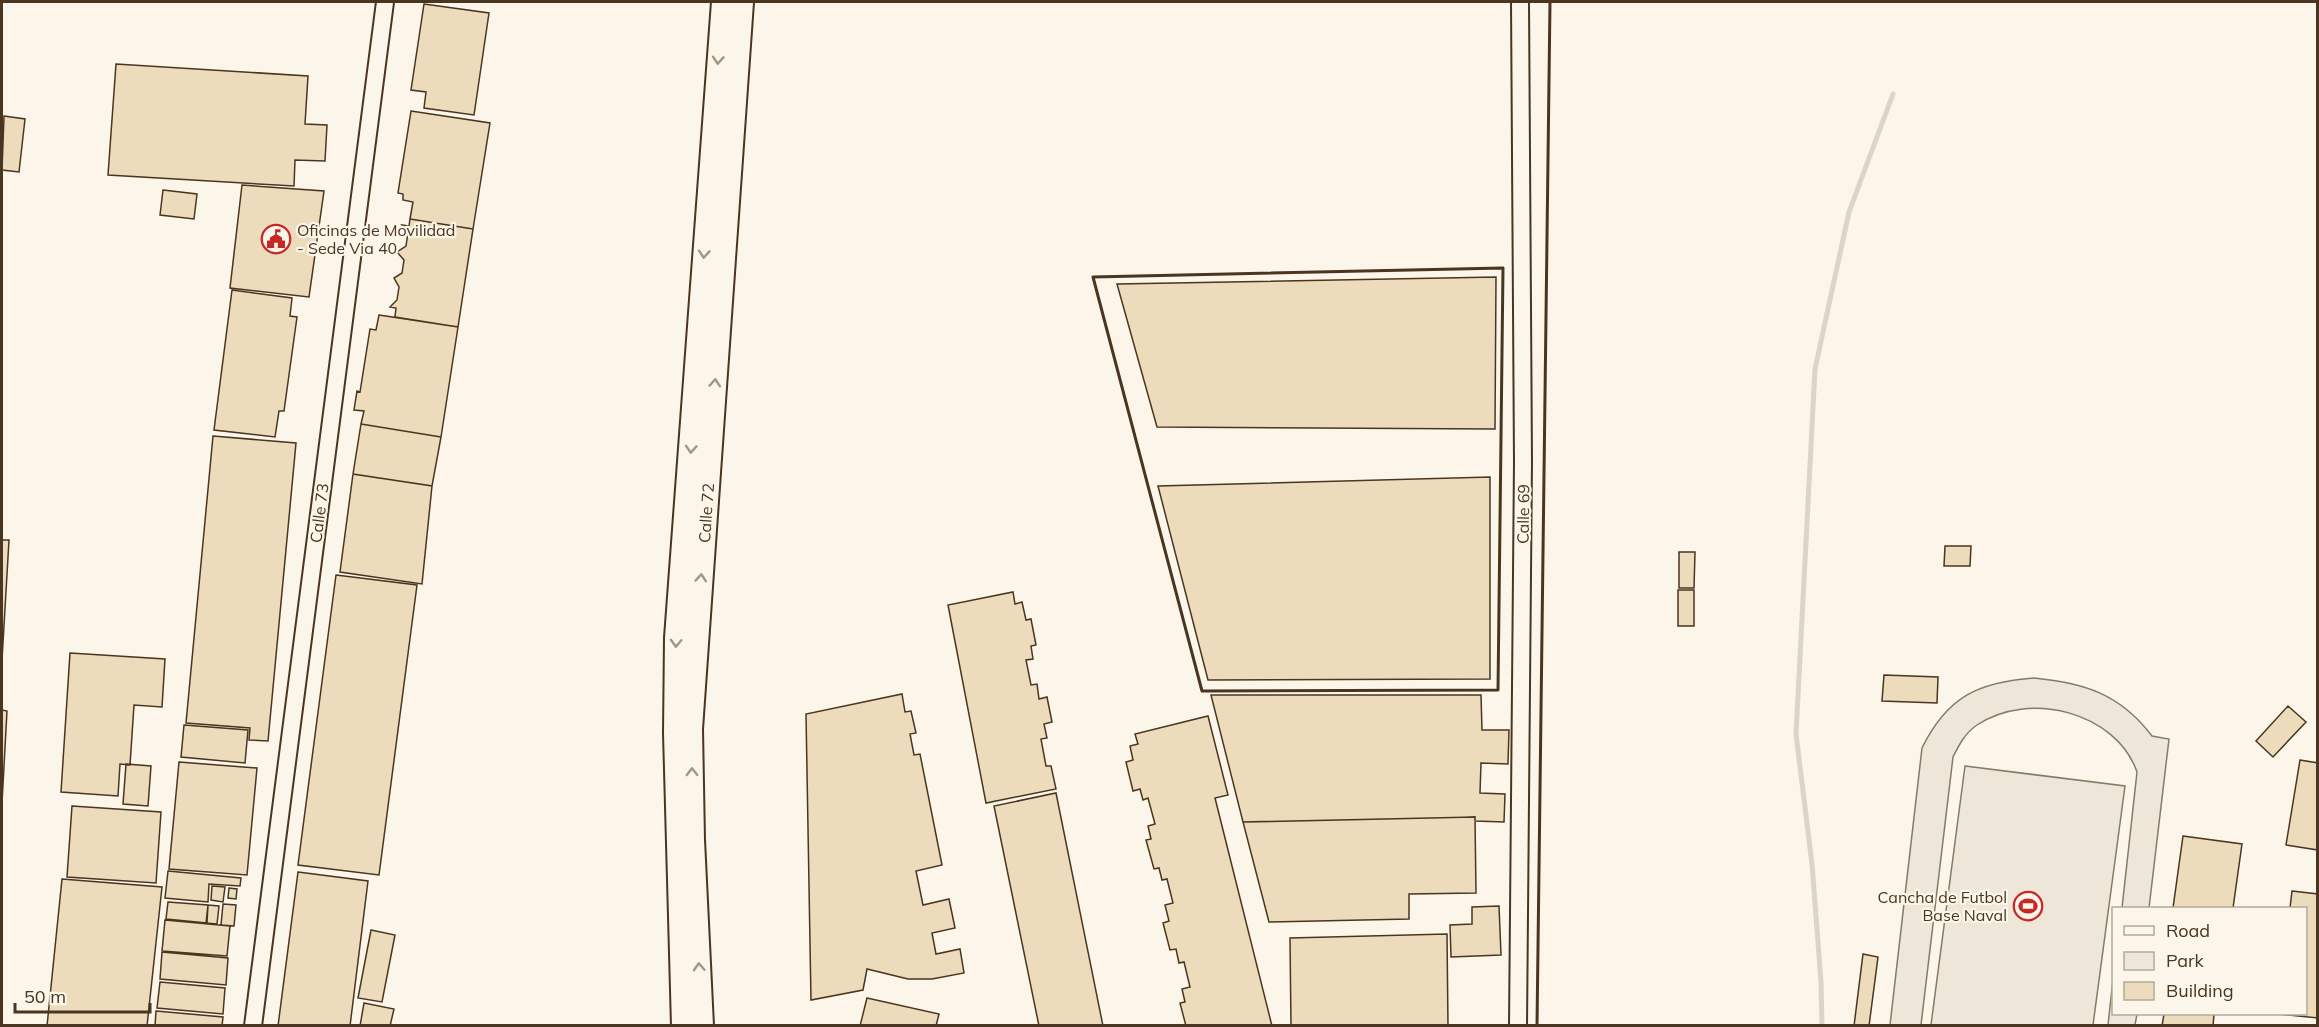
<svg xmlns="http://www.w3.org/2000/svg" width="2319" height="1027" font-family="Mulish,sans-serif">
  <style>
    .green { fill: #ede6d9; stroke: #887966; stroke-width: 1.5 }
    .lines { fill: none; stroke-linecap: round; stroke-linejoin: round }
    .stream { stroke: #dcd4c6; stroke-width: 5 }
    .building { fill: #ecdcbc; stroke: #4a3520; stroke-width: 1.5 }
    .street-casing { stroke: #4a3520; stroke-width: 20 }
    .secondary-casing { stroke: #4a3520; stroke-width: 26 }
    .street { stroke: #fbf6e9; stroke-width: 16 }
    .secondary { stroke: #fbf6e9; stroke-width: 22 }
    .wall { stroke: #4a3520; stroke-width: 3 }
    .oneway { stroke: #a29684 }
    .labels { text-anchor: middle; stroke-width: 4.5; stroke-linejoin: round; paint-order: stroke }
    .poi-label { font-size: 16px; fill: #4a3520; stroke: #fbf6e9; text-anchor: start }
    .street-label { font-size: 16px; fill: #4a3520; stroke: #fbf6e9 }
  </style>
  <rect width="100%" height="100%" fill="#fbf6e9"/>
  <path class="green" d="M2034 678C2085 683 2120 694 2152 736L2169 739 2149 908H2122L2137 772C2116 712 2029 690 1977 725 1965 733 1959 745 1953 757L1921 1025H1890L1922 748C1947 697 1978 682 2034 678Z
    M1965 766 2125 786 2093 1025H1931Z
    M2113 979 2114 1014H2137L2135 1025H2108Z"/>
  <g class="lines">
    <path class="stream" d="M1822 1026 1821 982 1812 864 1796 734 1815 369 1849 212 1893 94"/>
  </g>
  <path class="building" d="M424 4 489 13 474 115 424 108 426 92 411 90Z
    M116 64 308 76 305 124 327 125 325 161 295 160 294 186 108 175Z
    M411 111 490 123 473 229 410 219 413 202 403 200V194L398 193Z
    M4 116 25 119 19 172 2 170Z
    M242 185 324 191 309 297 230 288Z
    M163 190 197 194 194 219 160 215Z
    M410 219 473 229 458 327 395 317 396 308 390 307 397 300 399 287 394 278 402 273 404 260 397 252 406 246 408 232 402 225 409 226Z
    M1496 277 1495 429 1157 427 1117 284Z
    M232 290 292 298 290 316 297 317 284 411H279L275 437 214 430Z
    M379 315 458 327 441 437 361 424 364 411 354 410 357 391 360 392 370 329 376 330Z
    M361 424 441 437 432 486 353 474Z
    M213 436 296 443 268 741 249 740 250 728 186 723Z
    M353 474 432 486 422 584 340 572Z
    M1490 477V679L1208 680 1158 486Z
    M2 540H9L2 660Z
    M1945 546H1971L1970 566H1944Z
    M1679 552H1695L1694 588H1679Z
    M336 575 417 585 379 875 298 865Z
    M1678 590H1694V626H1678Z
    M1013 592 1015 604 1022 602 1026 620 1031 619 1036 645 1031 646 1033 659 1026 660 1031 685 1037 684 1039 699 1047 697 1052 722 1044 724 1047 738 1041 739 1046 766H1051L1056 789 986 803 948 605Z
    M70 653 165 659 162 707 134 705 130 765 120 764 118 796 61 792Z
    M1884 675 1938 677 1937 703 1882 701Z
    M902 694 905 712 911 711 916 733 910 734 914 755 920 754 942 865 916 871 923 905 949 899 955 928 932 933 936 954 960 949 964 973 932 979H908L867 969 863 990 811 1000 806 714Z
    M1211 695H1481L1482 730H1509L1508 764 1481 763 1480 793 1505 794 1504 822 1475 821V817L1243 822Z
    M2288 706 2306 722 2273 757 2256 741Z
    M2 710 7 711 2 803Z
    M1208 716 1228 795 1215 798 1272 1026H1186L1180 1003 1185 1002 1182 989 1190 987 1184 962 1179 963 1176 949 1170 950 1163 923 1169 921 1165 905 1173 903 1167 879 1162 880 1159 868 1154 869 1146 840 1151 839 1148 826 1155 824 1148 798 1143 800 1140 789 1133 791 1126 762 1133 760 1130 746 1138 744 1135 734Z
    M184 725 248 730 245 763 181 757Z
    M2300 760 2318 763V850L2286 845Z
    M179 762 257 768 247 875 169 869Z
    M126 764 151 766 148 806 123 804Z
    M1056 793 1103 1026H1039L994 806Z
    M72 806 161 812 156 883 67 877Z
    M1475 817 1476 893 1409 894V919L1269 922 1243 822Z
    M2183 836 2242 844 2233 908H2173Z
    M168 871 241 878 240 886 209 884 208 902 165 898Z
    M298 872 368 881 350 1026H278Z
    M62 879 162 887 147 1026H47Z
    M212 886 225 887 223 902 211 900Z
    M229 888 237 889 236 899 228 898Z
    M2292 891 2318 894V1018L2278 1014H2306V908H2290Z
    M168 902 208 905 207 923 166 919Z
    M223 904 236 905 234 926 221 925Z
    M208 905 219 906 217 924 206 923Z
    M1499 906 1501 955 1451 957 1450 925 1472 924V907Z
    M165 920 230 926 227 956 162 951Z
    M371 930 395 935 382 1002 358 998Z
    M1447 934 1448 1026H1291L1290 938Z
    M162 952 228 958 226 985 160 979Z
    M1863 954 1878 957 1869 1026H1854Z
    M160 982 225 988 223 1014 157 1008Z
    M867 998 939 1014 936 1026H860Z
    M364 1003 394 1009 390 1026H360Z
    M156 1011 223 1017 222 1026H155Z
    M2164 1014H2214L2213 1026H2162Z"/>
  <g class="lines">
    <g class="street-casing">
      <path id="street" d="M253 1026 385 2
        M1518 1026 1523 461 1520 2"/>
    </g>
    <g class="secondary-casing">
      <path id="secondary" d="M683 1026 675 733 676 638 723 2
        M702 1026 693 840 691 729 742 2"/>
    </g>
    <use href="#street" class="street"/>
    <use href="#secondary" class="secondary"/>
    <path class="wall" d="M1503 268 1498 690 1202 691 1093 277Z
      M1537 1026 1550 2"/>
  </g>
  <defs><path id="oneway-chevron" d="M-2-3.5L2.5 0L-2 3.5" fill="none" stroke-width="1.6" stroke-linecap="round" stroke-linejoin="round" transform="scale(1.5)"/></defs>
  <g class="oneway">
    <use href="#oneway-chevron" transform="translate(718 60) rotate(94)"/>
    <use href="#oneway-chevron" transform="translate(704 254) rotate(94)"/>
    <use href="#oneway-chevron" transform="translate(715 383) rotate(-86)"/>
    <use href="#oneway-chevron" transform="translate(691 449) rotate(94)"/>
    <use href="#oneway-chevron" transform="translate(701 578) rotate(-86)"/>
    <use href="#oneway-chevron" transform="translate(676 643) rotate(92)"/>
    <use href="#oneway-chevron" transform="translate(692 772) rotate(-91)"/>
    <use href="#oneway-chevron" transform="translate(699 967) rotate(-93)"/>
  </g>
  <defs>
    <g id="civic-ring" transform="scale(1.5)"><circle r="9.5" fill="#fbf6e9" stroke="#c62828" stroke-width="1.5"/><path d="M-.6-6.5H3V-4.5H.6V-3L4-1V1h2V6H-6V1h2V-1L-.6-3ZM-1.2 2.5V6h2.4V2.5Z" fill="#c62828"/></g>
    <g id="stadium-ring" transform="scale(1.5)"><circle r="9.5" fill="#fbf6e9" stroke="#c62828" stroke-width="1.5"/><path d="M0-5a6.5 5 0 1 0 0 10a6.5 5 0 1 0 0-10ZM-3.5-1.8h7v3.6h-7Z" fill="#c62828"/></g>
  </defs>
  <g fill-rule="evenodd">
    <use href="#civic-ring" x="276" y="239"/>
    <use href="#stadium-ring" x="2028" y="906"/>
  </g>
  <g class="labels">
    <g class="poi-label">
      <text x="297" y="236">Oficinas de Movilidad<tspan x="297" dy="18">- Sede Via 40</tspan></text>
      <text x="2007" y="903" text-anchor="end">Cancha de Futbol<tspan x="2007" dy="18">Base Naval</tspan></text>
    </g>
    <g class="street-label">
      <text transform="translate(319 513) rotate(-83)" y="6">Calle 73</text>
      <text transform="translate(706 513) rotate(-86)" y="6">Calle 72</text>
      <text transform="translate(1523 514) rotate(-89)" y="6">Calle 69</text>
    </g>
  </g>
  <rect width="2319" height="1027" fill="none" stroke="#4a3520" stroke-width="6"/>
  <rect x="2112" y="907" width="195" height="108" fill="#fbf6e9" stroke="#b4a999" stroke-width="1.5"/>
  <rect x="2124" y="926" width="30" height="9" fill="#fbf6e9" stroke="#b4a999" stroke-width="1.5"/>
  <text x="2166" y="937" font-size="18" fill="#4a3520">Road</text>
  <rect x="2124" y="952" width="30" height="18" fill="#ede6d9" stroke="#b4a999" stroke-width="1.5"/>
  <text x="2166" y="967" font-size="18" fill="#4a3520">Park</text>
  <rect x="2124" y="982" width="30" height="18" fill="#ecdcbc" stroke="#b4a999" stroke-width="1.5"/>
  <text x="2166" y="997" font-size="18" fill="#4a3520">Building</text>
  <path d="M15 1003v9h135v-9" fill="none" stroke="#4a3520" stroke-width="3"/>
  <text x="24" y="1003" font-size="18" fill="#4a3520" stroke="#fbf6e9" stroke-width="4.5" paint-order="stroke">50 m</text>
</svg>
